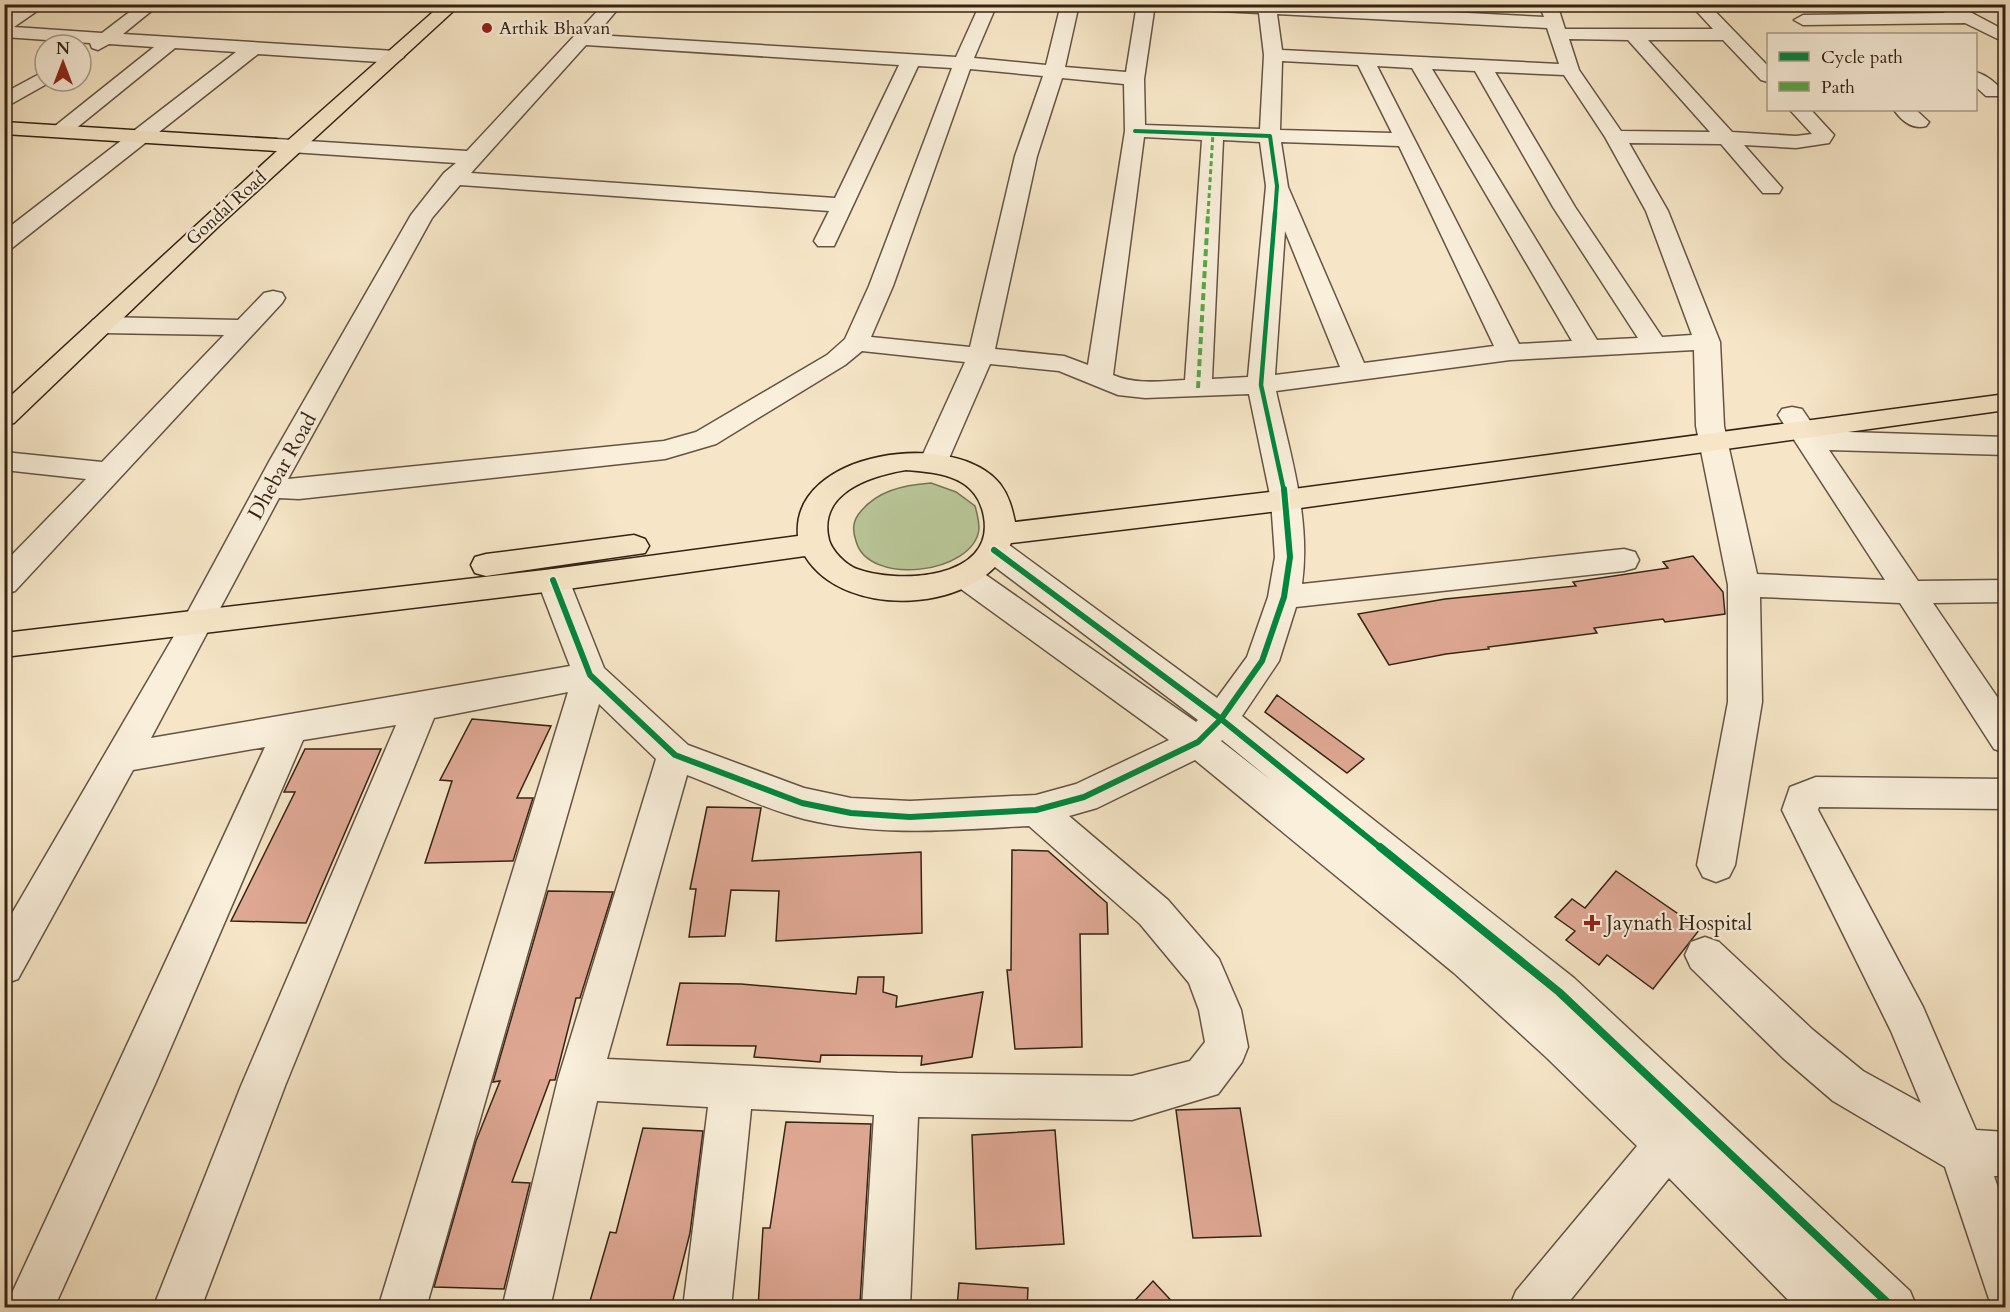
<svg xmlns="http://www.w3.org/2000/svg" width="2010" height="1312" font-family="Cardo,serif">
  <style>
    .green { fill: #b9c698; stroke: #767456; stroke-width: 1.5 }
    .building { fill: #dfa894; stroke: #342315; stroke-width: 1.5 }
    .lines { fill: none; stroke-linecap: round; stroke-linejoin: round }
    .minor-casing { stroke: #645442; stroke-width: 3 }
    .major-casing { stroke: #342315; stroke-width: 3 }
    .minor { fill: #f9efdb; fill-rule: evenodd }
    .major { fill: #f6e6c7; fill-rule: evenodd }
    .quiet-far1 { stroke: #54aa42; stroke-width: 3; stroke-dasharray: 5 3; stroke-linecap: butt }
    .quiet { stroke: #54aa42; stroke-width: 4; stroke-dasharray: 7 4; stroke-linecap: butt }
    .cycleway-far3-casing { stroke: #f9efdb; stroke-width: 6 }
    .cycleway-far2-casing { stroke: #f9efdb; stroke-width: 8 }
    .cycleway-far1-casing { stroke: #f9efdb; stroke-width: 10 }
    .cycleway-casing { stroke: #f9efdb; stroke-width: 11 }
    .cycleway-far3 { stroke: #00873e; stroke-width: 4 }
    .cycleway-far2 { stroke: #00873e; stroke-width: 4.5 }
    .cycleway-far1 { stroke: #00873e; stroke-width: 6 }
    .cycleway { stroke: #00873e; stroke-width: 8 }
    .poi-dot { fill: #8f2418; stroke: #f9efdb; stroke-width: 2 }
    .labels { text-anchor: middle; stroke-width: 4.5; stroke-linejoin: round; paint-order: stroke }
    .far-poi-label { font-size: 18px; fill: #342315; stroke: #f9efdb; text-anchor: start }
    .far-street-label { font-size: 18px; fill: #342315; stroke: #f9efdb }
    .street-label { font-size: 21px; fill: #342315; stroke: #f9efdb }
    .poi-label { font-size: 21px; fill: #342315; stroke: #f9efdb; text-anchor: start }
  </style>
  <rect width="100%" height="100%" fill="#f6e6c7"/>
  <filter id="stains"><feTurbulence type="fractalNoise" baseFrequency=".00333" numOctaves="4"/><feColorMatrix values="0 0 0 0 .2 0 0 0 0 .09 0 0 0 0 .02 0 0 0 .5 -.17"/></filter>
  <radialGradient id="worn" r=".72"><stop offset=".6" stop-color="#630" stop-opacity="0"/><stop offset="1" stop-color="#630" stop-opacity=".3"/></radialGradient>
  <path class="green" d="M931 483 956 492 975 506C977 513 979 521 979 529 974 574 868 587 856 541 853 532 852 524 858 515 875 491 903 485 931 483Z"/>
  <path class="building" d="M1693 556 1723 592 1725 614 1665 622 1663 619 1594 628 1597 633 1488 647 1489 649 1446 654 1389 665 1358 614 1445 599 1576 586 1573 582 1668 568 1663 562Z
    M1277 695 1364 759 1347 773 1265 712Z
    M472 719 551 726 517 798H533L513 861 425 863 452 781 440 780Z
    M305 749H381L306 923 231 921 295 792H284Z
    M707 807 761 808 752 861 921 852 922 933 776 941 779 891 731 890 725 936 689 937 696 889H690Z
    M1012 850 1048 851 1107 903 1108 934H1080L1082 1047 1015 1049 1007 970H1011Z
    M1616 871 1700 929 1653 989 1607 955 1599 965 1566 940 1575 931 1555 917 1572 899 1585 908Z
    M548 891 613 892 580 998H576L555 1080H550L512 1182 530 1183 504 1289 434 1287 476 1141 500 1081 493 1082Z
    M858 977H884L883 992 897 996 896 1007 983 992 972 1057 921 1065 922 1056 821 1055 820 1062 754 1057 756 1046 667 1045 680 983 741 984 856 994Z
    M1240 1108 1261 1236 1193 1238 1176 1110Z
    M786 1122 871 1124 860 1303 758 1308 763 1228H770Z
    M643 1128 703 1131 690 1233 671 1308H588L610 1232 616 1233Z
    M1055 1130 1064 1244 976 1249 972 1135Z
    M1153 1281 1178 1308H1128Z
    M959 1283 1028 1288 1027 1308H957Z"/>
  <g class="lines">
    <g class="minor-casing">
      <path id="minor" d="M26 4H47L14 27 102 33 140 4H160L123 34 395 51 404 57 395 63 258 54 12 248 4 250V231L236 52 175 48 69 134H55L52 130 55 126 154 47 109 44 98 50 92 48 90 43 4 37V18Z
        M604 4H622L596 35 956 57 980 4H997L974 58 1046 65 1061 4H1079L1065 67 1126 72 1137 4H1155L1144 79 1145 125 1260 129 1264 55 1259 13 1180 9 1172 4H1293L1544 17 1539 4H1557L1565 29H1713L1690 4H1708L1768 66V82L1761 80 1723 40H1648L1732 132 1796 136 1812 134 1790 110H1811L1834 135 1829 143 1796 148 1744 145 1782 188 1779 193H1763L1721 144 1629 143 1668 211 1720 342 1724 426 1757 574 1885 580 1778 415 1782 409 1792 407 1802 409 1817 431 2006 437V455L1829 450 1918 581 2006 580V602L1933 603 2006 710V753L1994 749 1900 603 1760 597 1762 702 1735 865 1729 877 1716 882 1703 877 1697 865 1728 702V585L1696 426 1694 350 1510 360 1276 391C1290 454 1311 518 1302 584L1624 549 1635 552 1639 560 1635 568 1624 571 1296 607 1279 661 1242 716 1574 978 1910 1291 1917 1308H1857L1854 1304 1855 1308H1796L1669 1178 1564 1308H1509L1516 1291 1637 1146 1547 1058 1454 973 1195 760 1097 808 1069 816 1168 900 1219 959 1241 1010 1248 1047 1242 1062 1218 1094 1132 1120 918 1117 910 1308H862L874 1115 751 1109 731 1308H683L708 1107 597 1101 550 1308H502L558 1079 656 759 599 704 426 1308H378L568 692 434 718 285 1086 201 1308H153L241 1086 396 725 303 740 156 1082 54 1308H5L265 747 133 770 18 979 4 984V927L185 617 270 460 411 215 444 173 456 163 276 151 269 149 266 145 269 141 276 139 467 151ZM1277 14 1547 28 1559 64 1282 50ZM1569 39 1628 40 1710 132 1621 131 1579 70ZM586 45 899 65 835 198 471 173ZM1282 61 1358 65 1392 133 1280 130ZM918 66 952 68 869 286 845 339 827 355 696 432 664 441 288 479 432 218 460 185 829 211 814 241 818 246H834ZM1377 66 1412 68 1572 341 1519 344ZM970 69 1043 76 1015 156 970 347 871 337 893 286ZM1432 69 1475 71 1553 207 1638 338 1597 340ZM1495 72 1564 75 1605 137 1646 211 1692 335 1662 337 1575 207ZM1062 78 1124 84 1125 131 1088 365 1064 356 995 349 1037 156ZM1144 137 1202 140 1185 380C1161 381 1136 385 1113 375ZM1223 140 1260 142 1266 186 1248 377 1212 379ZM1281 142 1399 146 1494 346 1364 363 1288 187ZM1285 231 1340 367 1275 375ZM862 351 965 362 919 463 923 470 933 472 943 470 947 463 990 364 1059 371 1118 395 1145 398 1249 394 1271 500 1275 557 1268 597 1247 657 1217 698 1005 542 994 539 983 542 979 550 983 558 1198 720 1196 722 976 568 965 565 954 568 949 576 954 584 1169 740 1076 784 1036 795 910 801 851 798 804 788 688 745 604 668 569 580 564 572 553 569 542 572 537 580 570 666 151 738 279 498 299 499 665 459 716 444 845 365ZM1222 740 1271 780 1221 741ZM687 775C725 789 764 809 804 819 878 837 953 830 1029 826L1140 924 1189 983 1199 1010 1205 1042 1190 1061 1132 1076 897 1073 607 1059Z
        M1940 4H1955L2006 31V43L1965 23 1803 25 1794 20 1803 15 1945 13 1938 7Z
        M45 71V81H52L4 108V93Z
        M1976 72C1986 75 1997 83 2003 92L2000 96H1986L1976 87Z
        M1894 110H1916L1929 122 1926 126C1913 130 1902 121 1894 110Z
        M273 291 282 293 285 298 282 303 15 591 4 594V563L86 479 4 470V452L102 462 224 335 102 333 93 330 89 325 93 320 102 317 238 320 264 293Z
        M1816 777 2006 779V809L1819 807 1818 810 1923 1007 1976 1130 2006 1132V1176H1994L2006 1211V1306L1989 1299 1945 1167 1833 1101 1783 1058 1691 968 1685 955 1691 942 1705 937 1719 942 1813 1030 1863 1071 1921 1103 1891 1031 1782 810 1790 787Z"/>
    </g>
    <g class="major-casing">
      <path id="major" d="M442 4H461L219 226 14 423 4 425V402L277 151 4 134V122L276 139 285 143Z
        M2006 394V410L1286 510 1011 543C982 614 844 621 805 556L553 591 4 657V633L553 569 798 536C790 450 956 428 1000 484 1009 496 1012 508 1015 522L1286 490ZM906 470C941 473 977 476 984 517 995 580 897 584 857 569 846 565 832 551 829 540 817 493 870 476 906 470Z
        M634 535 645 539 649 546 645 553 486 576 475 573 471 565 475 557 486 554Z"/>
    </g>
    <use href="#minor" class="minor"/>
    <use href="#major" class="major"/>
    <path class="quiet-far1" d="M1208 214 1213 133"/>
    <path class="quiet" d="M1198 388 1208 213"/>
    <g class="cycleway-far3-casing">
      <path id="cycleway-far3" d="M1135 131 1270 136 1277 186 1275 214"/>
    </g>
    <g class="cycleway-far2-casing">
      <path id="cycleway-far2" d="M1275 213 1261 385 1284 491"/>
    </g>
    <g class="cycleway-far1-casing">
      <path id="cycleway-far1" d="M994 550 1221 719 1382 849
        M553 580 590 675 675 755 802 803 851 813 910 817 1036 810 1084 797 1198 742 1221 719 1262 661 1284 597 1290 557 1284 489"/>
    </g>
    <g class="cycleway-casing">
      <path id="cycleway" d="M1380 847 1559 992 1893 1308"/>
    </g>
    <use href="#cycleway-far3" class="cycleway-far3"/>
    <use href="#cycleway-far2" class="cycleway-far2"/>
    <use href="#cycleway-far1" class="cycleway-far1"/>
    <use href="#cycleway" class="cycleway"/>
  </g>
  <g class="poi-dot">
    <circle cx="487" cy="28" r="6"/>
    <path d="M1589 914h6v6h6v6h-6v6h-6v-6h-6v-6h6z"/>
  </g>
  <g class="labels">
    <g class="far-poi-label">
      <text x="499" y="34">Arthik Bhavan</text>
    </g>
    <g class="far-street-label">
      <text transform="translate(226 208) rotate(-42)" y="6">Gondal Road</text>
    </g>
    <g class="street-label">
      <text transform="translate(282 466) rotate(-61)" y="7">Dhebar Road</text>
    </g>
    <g class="poi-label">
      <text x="1606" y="930">Jaynath Hospital</text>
    </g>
  </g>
  <rect width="2010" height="1312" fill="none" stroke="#f6e6c7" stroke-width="24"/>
  <rect x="6" y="6" width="1998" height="1300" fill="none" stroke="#342315" stroke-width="3"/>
  <rect x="12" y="12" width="1986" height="1288" fill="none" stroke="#342315" stroke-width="1.5"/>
  <rect x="1767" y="33" width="210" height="78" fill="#f9efdb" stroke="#aa9d8c" stroke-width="1.5"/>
  <rect x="1779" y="52" width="30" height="9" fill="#00873e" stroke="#aa9d8c" stroke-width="1.5"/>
  <text x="1821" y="63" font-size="18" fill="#342315">Cycle path</text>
  <rect x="1779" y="82" width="30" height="9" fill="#54aa42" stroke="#aa9d8c" stroke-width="1.5"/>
  <text x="1821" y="93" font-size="18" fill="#342315">Path</text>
  <g transform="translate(63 63)"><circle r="28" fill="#f9efdb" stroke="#aa9d8c" stroke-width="1.5"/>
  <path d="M0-4.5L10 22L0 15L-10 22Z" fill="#8f2418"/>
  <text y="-9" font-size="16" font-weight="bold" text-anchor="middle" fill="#342315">N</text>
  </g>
  <rect width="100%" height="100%" filter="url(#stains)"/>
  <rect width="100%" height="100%" fill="url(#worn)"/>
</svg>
